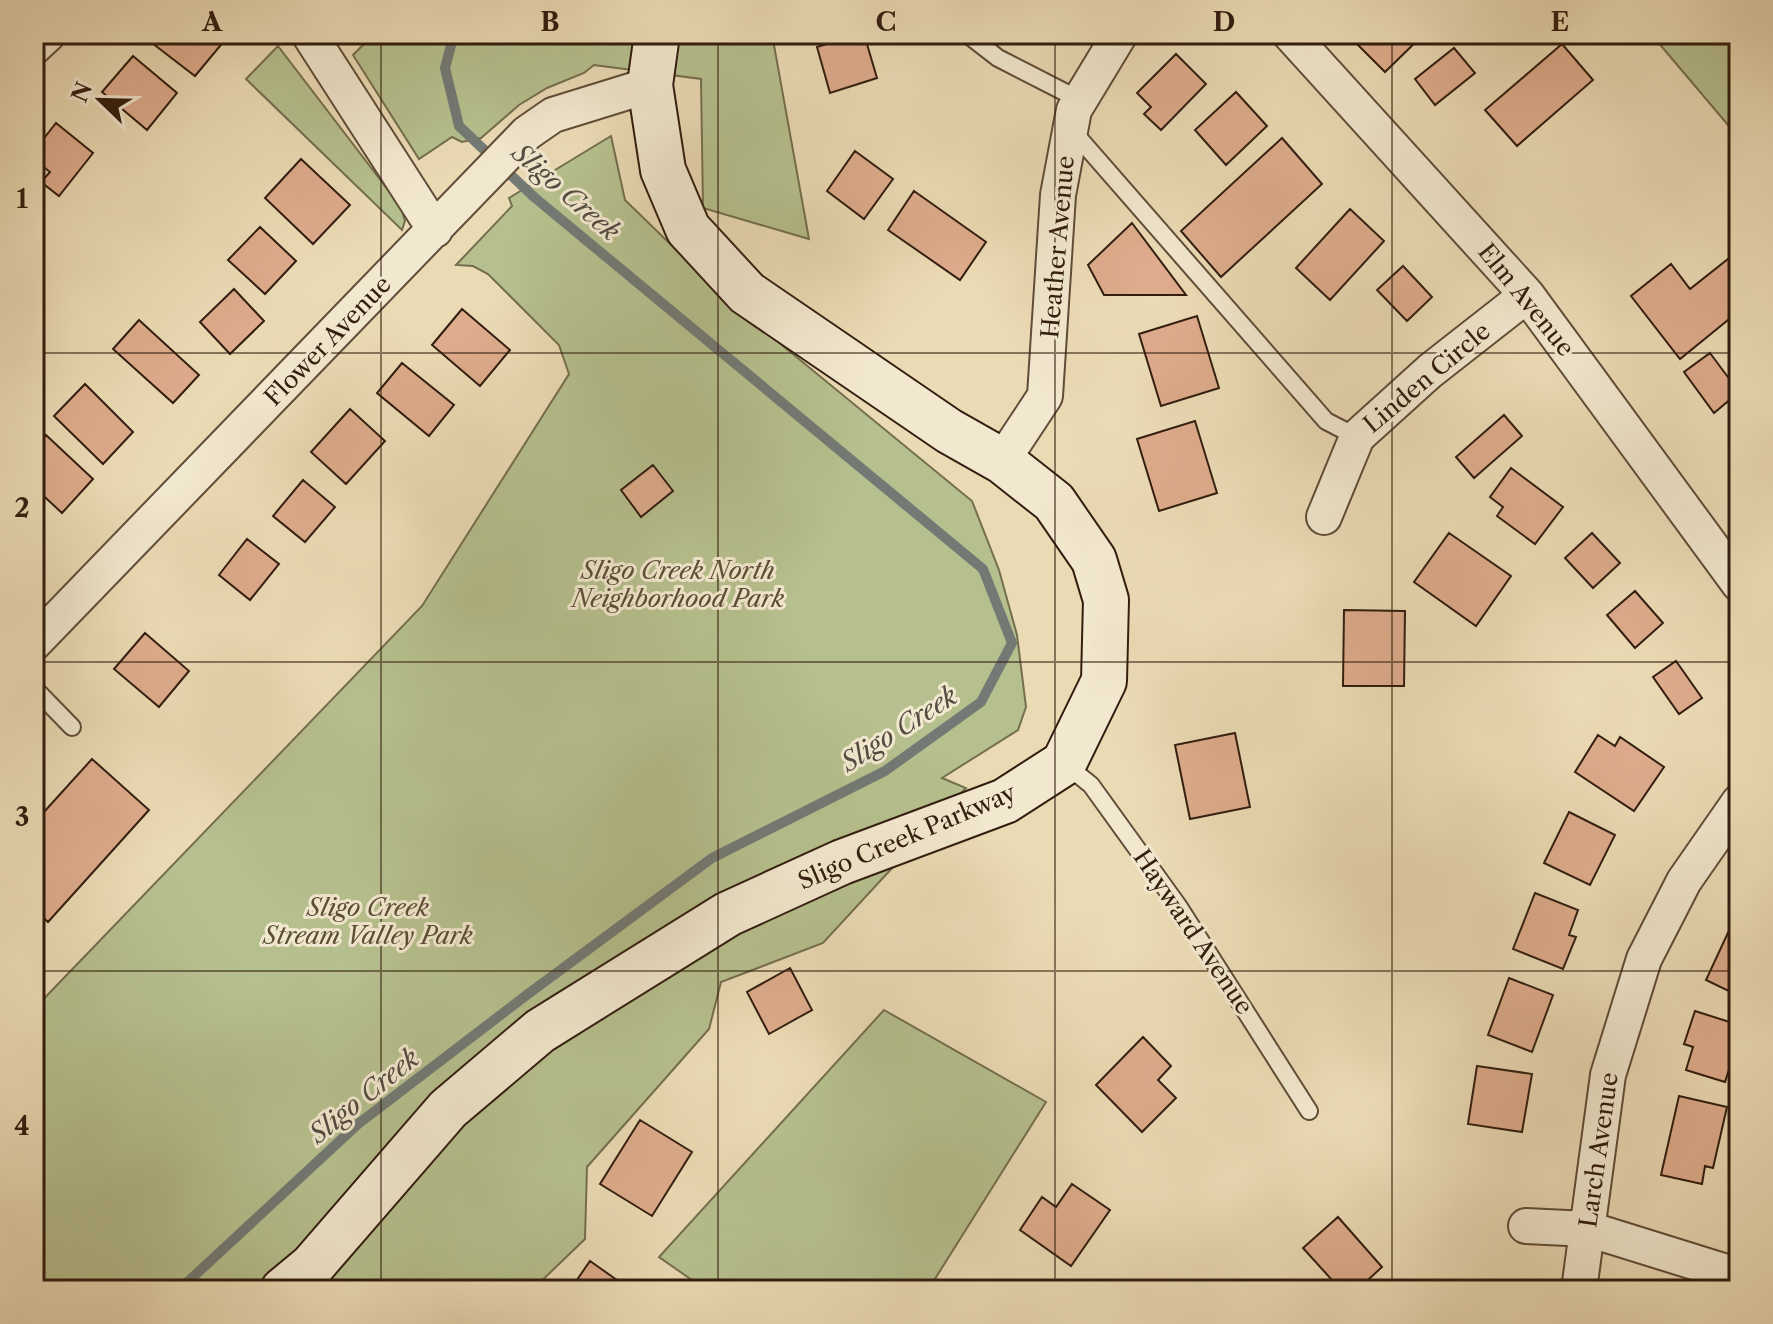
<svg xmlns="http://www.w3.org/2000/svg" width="1773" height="1324" font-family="'Libre Caslon Text',serif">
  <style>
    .green { fill: #b6c08e; stroke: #746e4e; stroke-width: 2 }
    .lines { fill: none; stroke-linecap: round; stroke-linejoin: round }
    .stream { stroke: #737a75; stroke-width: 10 }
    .building { fill: #deac8c; stroke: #321d0f; stroke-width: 2 }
    .lane-casing { stroke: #604c38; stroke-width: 20 }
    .street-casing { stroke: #604c38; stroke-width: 38 }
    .secondary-casing { stroke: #321d0f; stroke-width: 48 }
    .lane { stroke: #f2e8cf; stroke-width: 16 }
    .street { stroke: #f2e8cf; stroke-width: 34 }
    .secondary { stroke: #f2e8cf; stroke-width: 44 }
    .grid { fill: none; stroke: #321d0f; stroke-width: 2; stroke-opacity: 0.55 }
    .labels { text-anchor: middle; stroke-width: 6; stroke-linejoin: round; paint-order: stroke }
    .street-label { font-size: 24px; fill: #321d0f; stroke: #f2e8cf }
    .park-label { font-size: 24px; font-style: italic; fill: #5a4e35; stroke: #f2e8cf }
    .water-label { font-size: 26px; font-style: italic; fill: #524c42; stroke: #f2e8cf }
    .neatline { fill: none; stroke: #321d0f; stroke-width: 3 }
    .grid-label { font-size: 26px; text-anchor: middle; font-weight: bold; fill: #321d0f }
  </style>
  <rect width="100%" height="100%" fill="#ebdbb5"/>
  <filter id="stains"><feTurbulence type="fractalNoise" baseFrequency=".0025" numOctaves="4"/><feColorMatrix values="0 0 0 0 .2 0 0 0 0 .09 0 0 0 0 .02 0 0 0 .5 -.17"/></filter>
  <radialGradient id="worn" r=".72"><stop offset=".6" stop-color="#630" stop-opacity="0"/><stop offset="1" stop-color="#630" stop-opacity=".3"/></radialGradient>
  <path class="green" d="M364 34H772L809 239 703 208 701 79 594 65 584 73 547 88 519 105 481 138 462 142 452 137 419 159 353 55 368 40Z
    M1651 34H1739V138Z
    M278 46 401 207 405 221 402 230 246 79Z
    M611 136 625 200 733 305 972 501 999 570 1017 635 1026 707 1018 730 942 778 966 788 823 943 721 982 709 1029 587 1167 585 1239 532 1290H34V1009L422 606 569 374 559 345 488 274 473 266 456 265 512 206 509 198Z
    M884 1010 1046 1102 928 1290H706L659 1257Z"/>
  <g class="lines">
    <path class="stream" d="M179 1290 358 1124 528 994 712 858 885 771 981 702 1012 643 983 569 534 197 459 126 445 68 454 34"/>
  </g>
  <path class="building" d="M154 34H230L195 76 148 40Z
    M859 34H864L877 78 830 93 817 47Z
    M1347 34H1424L1385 72Z
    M1562 44 1593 80 1517 146 1485 110Z
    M1454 48 1475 73 1435 105 1415 79Z
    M1176 54 1206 84 1161 130 1144 114 1151 107 1137 93Z
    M133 56 177 93 147 130 102 92Z
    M1236 92 1267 126 1226 165 1195 130Z
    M56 123 93 153 59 196 41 182 50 172 34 159V151Z
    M1282 138 1322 184 1221 277 1181 231Z
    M855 151 893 179 864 219 827 191Z
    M301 159 350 205 313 244 265 198Z
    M914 191 986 242 960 280 888 230Z
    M1350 209 1384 241 1330 300 1296 268Z
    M1132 223 1186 295H1104L1088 265Z
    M260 227 296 261 265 294 228 260Z
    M1733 255 1739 262V311L1680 359 1631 296 1671 264 1690 289Z
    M1403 266 1432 297 1407 321 1377 290Z
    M234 289 264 321 230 354 200 322Z
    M462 309 510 350 480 386 432 345Z
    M1197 316 1219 388 1161 406 1139 334Z
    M139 320 199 375 173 403 113 349Z
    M1710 353 1739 392 1714 413 1684 372Z
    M402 363 454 405 429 436 377 393Z
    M85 384 133 432 103 464 54 416Z
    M350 409 385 441 346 484 311 452Z
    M1504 415 1522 436 1474 478 1456 457Z
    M1195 421 1217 493 1159 511 1137 439Z
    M46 435 93 479 62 513 34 487V448Z
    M653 465 673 491 641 517 621 490Z
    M1511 468 1563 507 1535 544 1497 516 1503 507 1490 497Z
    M303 480 335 507 305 542 273 516Z
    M1449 533 1511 576 1476 626 1414 582Z
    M1592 533 1620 563 1593 588 1565 558Z
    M247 539 279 564 250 600 219 575Z
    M1635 591 1663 623 1635 648 1607 615Z
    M1344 610 1405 611 1404 686H1343Z
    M145 633 189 671 159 707 114 669Z
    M1676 661 1702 698 1679 714 1653 677Z
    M1235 733 1250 807 1190 819 1175 745Z
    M1598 735 1615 746 1620 737 1664 767 1634 811 1575 772Z
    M92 759 149 810 48 922 34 909V823Z
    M1569 812 1615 835 1590 885 1544 863Z
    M1535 893 1578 910 1569 935 1576 937 1563 969 1513 949Z
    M1732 924 1739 927V996L1706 980Z
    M790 968 812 1010 769 1034 747 992Z
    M1509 978 1553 995 1532 1052 1488 1035Z
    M1695 1011 1739 1025V1038L1725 1082 1686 1070 1693 1047 1684 1044Z
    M1143 1037 1171 1066 1158 1080 1176 1098 1142 1132 1096 1085Z
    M1477 1066 1532 1074 1522 1132 1468 1124Z
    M1679 1096 1727 1107 1713 1168 1705 1166 1702 1184 1661 1175Z
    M640 1120 692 1152 652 1216 600 1184Z
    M1072 1184 1110 1210 1071 1266 1020 1230 1042 1197 1056 1207Z
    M1338 1217 1382 1267 1357 1290H1341L1303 1248Z
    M590 1261 631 1290H570Z"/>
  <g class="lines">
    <g class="lane-casing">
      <path id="lane" d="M967 34 998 58 1080 100
        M1071 129 1326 421 1357 437
        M34 688 72 727
        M1065 764 1091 785 1179 907 1309 1111"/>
    </g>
    <g class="street-casing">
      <path id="street" d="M309 34 435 230
        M1290 34 1527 295 1739 584
        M34 47 48 34
        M1002 461 1045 396 1058 195 1074 110 1120 34
        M1324 517 1357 437 1430 371 1527 295
        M34 643 527 133 553 115 650 85
        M1526 1226 1588 1229 1739 1276
        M1579 1290 1608 1075 1644 959 1684 881 1739 802"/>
    </g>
    <g class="secondary-casing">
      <path id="secondary" d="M283 1290 312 1266 448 1109 540 1031 728 914 842 862 1005 801 1064 763 1104 681 1106 600 1094 560 1054 502 1002 461 949 431 747 293 688 229 663 170 650 85 657 34"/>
    </g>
    <use href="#lane" class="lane"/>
    <use href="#street" class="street"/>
    <use href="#secondary" class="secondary"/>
  </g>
  <path class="grid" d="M381 34V1290M718 34V1290M1055 34V1290M1392 34V1290M34 353H1739M34 662H1739M34 971H1739"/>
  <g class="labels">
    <g class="street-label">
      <text transform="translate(1058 247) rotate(-85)" y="8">Heather Avenue</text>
      <text transform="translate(1526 300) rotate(51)" y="8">Elm Avenue</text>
      <text transform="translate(328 341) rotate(-46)" y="8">Flower Avenue</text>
      <text transform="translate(1427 378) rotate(-40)" y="8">Linden Circle</text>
      <text transform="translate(907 837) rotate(-23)" y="8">Sligo Creek Parkway</text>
      <text transform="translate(1193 932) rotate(56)" y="8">Hayward Avenue</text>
      <text transform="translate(1599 1150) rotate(-82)" y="8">Larch Avenue</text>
    </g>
    <g class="park-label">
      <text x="678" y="579">Sligo Creek North<tspan x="678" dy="28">Neighborhood Park</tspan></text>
      <text x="368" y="916">Sligo Creek<tspan x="368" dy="28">Stream Valley Park</tspan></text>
    </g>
    <g class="water-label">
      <text transform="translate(566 192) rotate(41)" y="9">Sligo Creek</text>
      <text transform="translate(899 729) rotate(-33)" y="9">Sligo Creek</text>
      <text transform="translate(364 1096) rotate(-39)" y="9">Sligo Creek</text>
    </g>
  </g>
  <rect width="1773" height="1324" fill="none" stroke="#ebdbb5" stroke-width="88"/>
  <g transform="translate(100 100) rotate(293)" stroke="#f2e8cf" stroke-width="6" paint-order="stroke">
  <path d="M0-6L14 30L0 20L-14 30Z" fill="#321d0f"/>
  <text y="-12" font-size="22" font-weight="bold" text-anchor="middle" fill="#321d0f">N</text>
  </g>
  <rect x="44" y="44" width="1685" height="1236" class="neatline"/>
  <g class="grid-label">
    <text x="212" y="31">A</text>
    <text x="550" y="31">B</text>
    <text x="886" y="31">C</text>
    <text x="1224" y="31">D</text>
    <text x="1560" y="31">E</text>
    <text x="22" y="208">1</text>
    <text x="22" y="517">2</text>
    <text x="22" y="826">3</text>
    <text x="22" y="1135">4</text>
  </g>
  <rect width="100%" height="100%" filter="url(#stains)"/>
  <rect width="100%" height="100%" fill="url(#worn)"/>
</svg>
